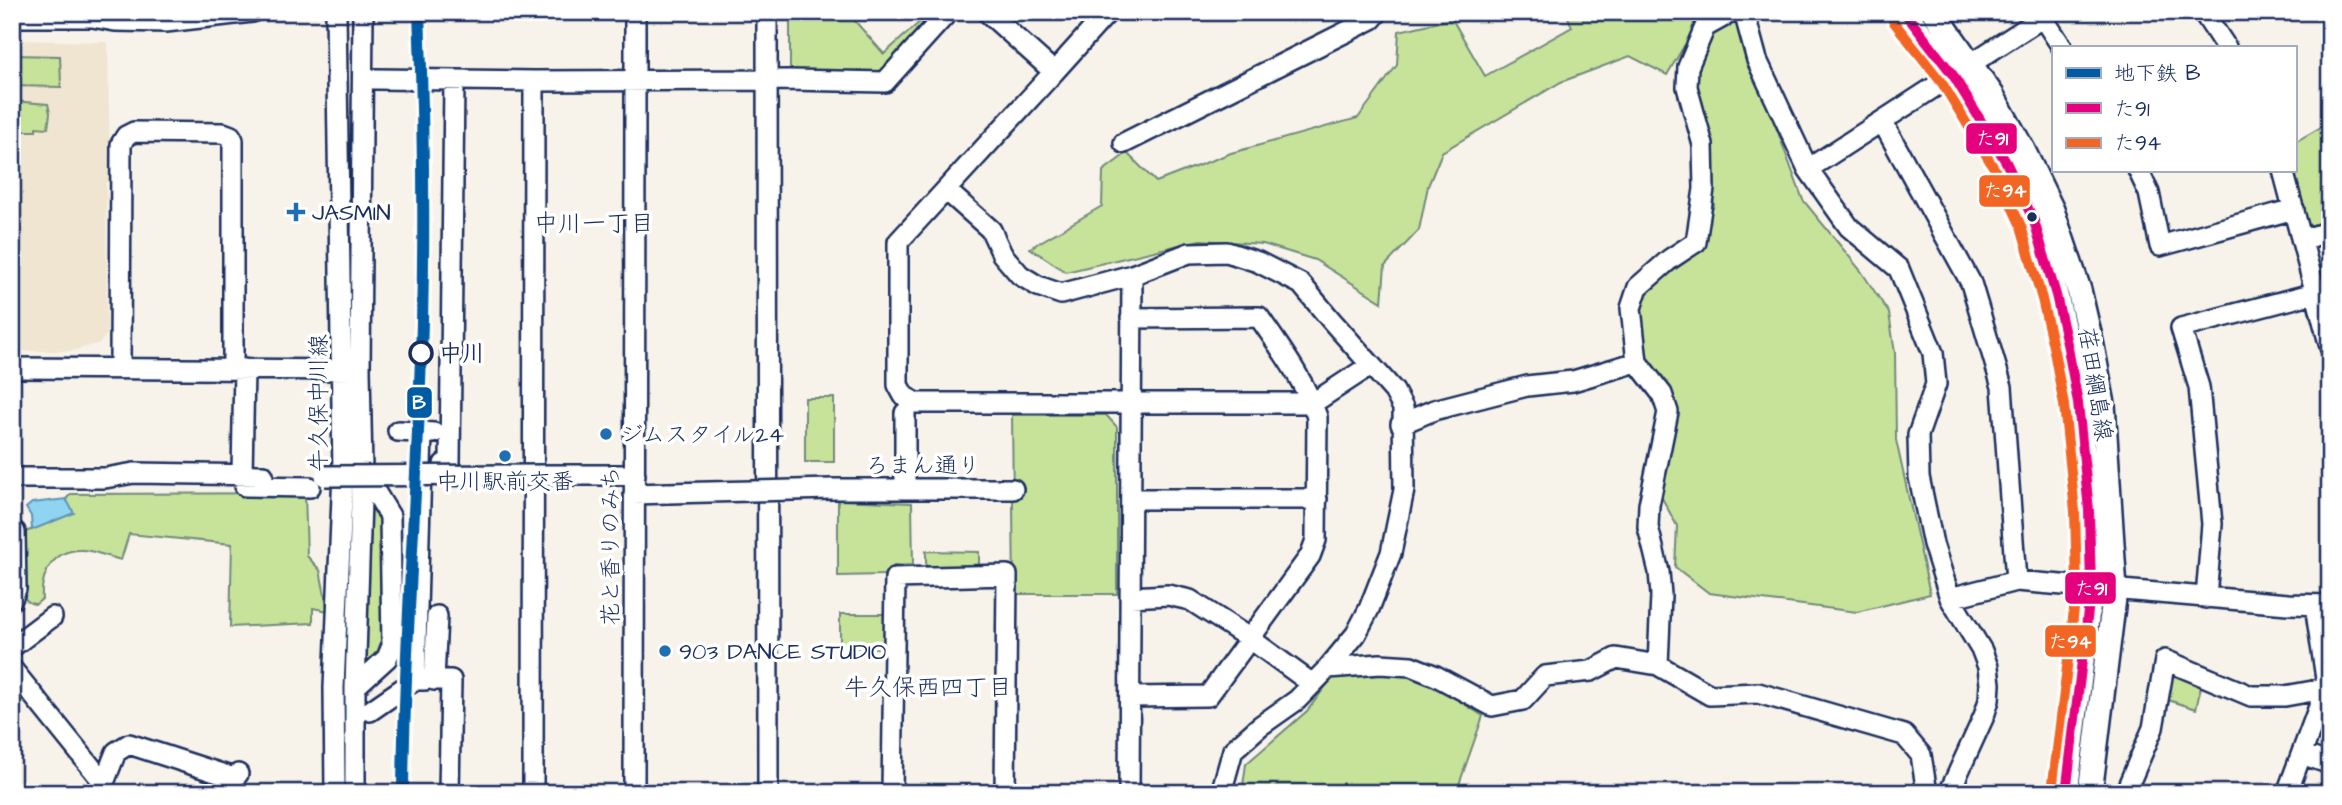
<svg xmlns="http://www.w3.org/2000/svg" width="2342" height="805" font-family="'Architects Daughter','Klee One',sans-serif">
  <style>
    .built { fill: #f0e5d0 }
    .green { fill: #c7e39a; stroke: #71897c; stroke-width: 2 }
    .water { fill: #8fd4f1; stroke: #6192b6; stroke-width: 2 }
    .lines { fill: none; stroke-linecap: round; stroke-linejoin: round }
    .minor-casing { stroke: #1b2f5e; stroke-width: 24 }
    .major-casing { stroke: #1b2f5e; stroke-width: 28 }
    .minor { stroke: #fff; stroke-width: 19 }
    .major { stroke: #fff; stroke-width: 23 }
    .minor-bridge-casing { stroke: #1b2f5e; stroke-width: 24; stroke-linecap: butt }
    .minor-bridge { stroke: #fff; stroke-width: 19 }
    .bus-1-casing { stroke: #fff; stroke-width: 16 }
    .bus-2-casing { stroke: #fff; stroke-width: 16 }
    .bus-1 { stroke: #e5007d; stroke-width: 10 }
    .bus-2 { stroke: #f26522; stroke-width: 10 }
    .metro-1-casing { stroke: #fff; stroke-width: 18 }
    .metro-1 { stroke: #005ba5; stroke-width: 12 }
    .poi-dot { fill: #1f6fb2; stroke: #fff; stroke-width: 2.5 }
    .bus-dot { fill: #1b2f5e; stroke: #fff; stroke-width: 2.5 }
    .stop-dot { fill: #fff; stroke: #1b2f5e; stroke-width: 3.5 }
    .labels { text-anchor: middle; stroke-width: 7; stroke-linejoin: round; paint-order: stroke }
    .poi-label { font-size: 23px; fill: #1b2f5e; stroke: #fff; text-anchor: start }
    .stop-label { font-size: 23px; font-weight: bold; fill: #1b2f5e; stroke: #fff; text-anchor: start }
    .street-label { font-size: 23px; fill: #1b2f5e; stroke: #fff }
    .neighbourhood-label { font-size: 24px; fill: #1b2f5e; stroke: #fff }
    .line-badge { stroke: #fff; stroke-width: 2.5 }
    .badge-label { font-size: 19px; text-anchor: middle; font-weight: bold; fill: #fff }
  </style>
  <rect width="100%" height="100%" fill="#f8f3ea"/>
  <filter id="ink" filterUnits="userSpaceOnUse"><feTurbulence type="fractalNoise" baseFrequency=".0143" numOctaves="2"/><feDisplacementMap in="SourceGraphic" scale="14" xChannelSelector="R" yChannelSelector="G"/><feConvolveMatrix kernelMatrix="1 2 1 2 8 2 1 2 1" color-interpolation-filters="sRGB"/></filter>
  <g filter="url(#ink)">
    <path class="built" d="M12 40 108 42 110 181 106 182 107 334 100 343 72 351H12Z"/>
    <path class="green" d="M790 12H847L884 54 922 20 915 12H934L937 15 892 65 876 74 790 70Z
      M1566 12H1704L1667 75 1630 56 1561 82 1442 152 1428 186 1419 230 1385 266 1382 302 1315 260 1263 244 1200 240 1066 272 1030 248 1102 206 1103 171 1127 153 1156 182 1231 153 1358 118 1397 65 1399 31 1452 19 1485 76 1572 27Z
      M1736 19 1803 200 1861 271 1889 313 1895 353 1896 440 1930 594 1857 612 1709 593 1675 567 1677 526 1655 485 1660 382 1642 358 1640 314 1649 288 1694 256 1714 205 1694 62 1706 29Z
      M12 55 60 56 61 87 12 86Z
      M12 101 48 104 50 113 48 128 36 127V131H19V140L12 139Z
      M2330 122V222L2310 229 2296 201 2290 170H2295V142Z
      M805 398H834V462H805Z
      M1012 415H1106L1117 427V594H1014Z
      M305 493 307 556 320 570 328 611 313 608V623L230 627 232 544 129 534 121 560C109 557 95 551 83 550 54 548 40 574 42 599L36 604C26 604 24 597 21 589L23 533 73 513 66 499 71 494Z
      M838 500 912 503 913 565 894 566 895 570 884 575 838 576Z
      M370 502 380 517 385 538 382 638 376 656 363 668Z
      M926 551 979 552V568L926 566Z
      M840 614H885V648L840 647Z
      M2170 668 2202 682 2196 709 2165 699Z
      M1338 670 1417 674 1483 716 1456 793H1242L1246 764 1307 711Z"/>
    <path class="water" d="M66 499 74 513 32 530 31 516 26 508 32 503Z"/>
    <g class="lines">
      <g class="minor-casing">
        <path id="minor" d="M635 12V76
          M767 12 768 793
          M987 12 1054 72 898 242V385L904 396 916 403H1313L1371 365
          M1744 12 1757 60 1808 169 1849 227 1899 269 1933 353 1936 384 1918 435 1919 477 1933 544 1950 598 1982 651 1988 667 1990 684 1989 700 1984 716 1949 793
          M2203 12 2226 47
          M12 17H92L115 21 166 22 252 12
          M2043 18 2062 47
          M1972 63 2051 12
          M1054 72 1108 12
          M375 79 534 81
          M1882 121 1971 283 2002 387 2016 581
          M1124 143 1372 19 1378 12
          M1808 169 1953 75
          M2138 170 2149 193 2160 246 2294 209
          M2283 170 2330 347
          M946 190 991 230 1002 254 1020 275 1038 286 1061 294 1132 275 1189 253 1227 252 1258 262 1301 284 1331 320 1394 391 1403 408 1404 490 1391 553 1369 609 1356 634 1328 668 1297 700 1260 726 1233 750 1221 793
          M2302 240 2330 231
          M12 368 354 370
          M120 368 121 144 126 136 134 132 223 133 231 136 233 140V369
          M1401 424 1434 410 1527 386 1573 381 1637 362
          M398 431 434 433
          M444 470V464H450L454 80
          M242 474 244 369
          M543 475H635
          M12 478H105L134 473 263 475
          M245 486 310 487
          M832 489H1013
          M905 489V413
          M634 494 668 493
          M1131 499H1317
          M1130 597 1168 595 1190 600 1249 638 1311 683
          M1950 598 2016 581 2288 604 2330 605
          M2206 598 2212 524 2199 387 2181 328 2315 293
          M12 599 16 589 15 532
          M437 616 434 680H451L449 793
          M12 647 52 617
          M1658 665 1661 595 1659 572 1648 527 1649 505 1668 412 1662 394 1637 362 1631 308 1638 287 1670 259 1696 242 1704 189 1703 145 1687 87 1688 67 1705 27 1732 12
          M1328 668 1380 664 1411 666 1436 676 1492 706 1523 700 1545 676 1591 671 1616 658 1658 665 1710 695 1758 693 1904 735 1921 755 1927 793
          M12 669 104 783
          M415 680 422 432
          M355 687 387 658 392 646 390 516 362 470
          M1130 697 1208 696 1310 556 1316 540 1317 417C1305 381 1280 348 1259 317L1131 318
          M370 711 415 680H425
          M2302 754 2330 764
          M100 793 116 752 129 744 234 778 238 774
          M335 793 334 688 343 472 336 12
          M355 793V687L362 470 360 370 363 12
          M533 793 534 81 790 80 885 82 948 12
          M634 793 635 89
          M892 793 895 578 1007 575 1005 793
          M1129 793 1132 275
          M2125 793 2153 728 2165 660 2251 696H2285L2313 691 2330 684
          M2287 793 2327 685 2315 605"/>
      </g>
      <g class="major-casing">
        <path id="major" d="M1904 12 1953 75 1975 108 2006 162 2034 221 2056 295 2068 348 2078 403 2089 510 2091 586 2066 793
          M1934 12 1992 95 2023 150 2052 210 2079 290 2092 346 2103 404 2115 590 2090 793"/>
      </g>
      <use href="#minor" class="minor"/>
      <use href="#major" class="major"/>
      <g class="minor-bridge-casing">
        <path id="minor-bridge" d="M325 476 543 475
          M668 493 832 489"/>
      </g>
      <use href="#minor-bridge" class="minor-bridge"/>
      <g class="bus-1-casing">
        <path id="bus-1" d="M1904 12 1953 75 2006 162 2034 221 2056 295 2068 348 2078 403 2089 510 2091 586 2066 793"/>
      </g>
      <g class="bus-2-casing">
        <path id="bus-2" d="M1893 21 1942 83 1994 168 2021 226 2042 299 2054 351 2064 405 2075 511 2077 585 2052 791"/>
      </g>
      <use href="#bus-1" class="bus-1"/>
      <use href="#bus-2" class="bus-2"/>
      <g class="metro-1-casing">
        <path id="metro-1" d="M403 793C404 656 415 520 420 384 425 260 424 136 419 12"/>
      </g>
      <use href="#metro-1" class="metro-1"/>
    </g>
  </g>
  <g class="poi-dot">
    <path d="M292.5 201.5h7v7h7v7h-7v7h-7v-7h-7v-7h7z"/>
    <circle cx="606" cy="434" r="7"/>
    <circle cx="505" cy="456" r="7"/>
    <circle cx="665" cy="651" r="7"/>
  </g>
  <circle class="bus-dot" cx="2032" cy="217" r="6"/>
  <circle class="stop-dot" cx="421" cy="353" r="11"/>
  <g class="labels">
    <g class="poi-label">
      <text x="312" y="220">JASMIN</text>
      <text x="620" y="442">ジムスタイル24</text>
      <text x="505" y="489" text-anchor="middle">中川駅前交番</text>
      <text x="679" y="659">903 DANCE STUDIO</text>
    </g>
    <g class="stop-label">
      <text x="439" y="361">中川</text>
    </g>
    <g class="street-label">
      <text transform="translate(2096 384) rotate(81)" y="8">荏田綱島線</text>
      <text transform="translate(318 403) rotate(-90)" y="8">牛久保中川線</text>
      <text x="923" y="473">ろまん通り</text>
      <text transform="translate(610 546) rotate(-90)" y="8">花と香りのみち</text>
    </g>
    <g class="neighbourhood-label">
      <text x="594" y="231">中川一丁目</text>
      <text x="928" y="695">牛久保西四丁目</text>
    </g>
  </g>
  <g class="line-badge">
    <rect x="1965" y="122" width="53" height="33" rx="7" fill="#e5007d"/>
    <rect x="1978" y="174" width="53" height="34" rx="7" fill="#f26522"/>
    <rect x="406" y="386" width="27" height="33" rx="7" fill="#005ba5"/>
    <rect x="2064" y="571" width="53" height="34" rx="7" fill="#e5007d"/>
    <rect x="2044" y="624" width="53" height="34" rx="7" fill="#f26522"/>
  </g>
  <g class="badge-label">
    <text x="1992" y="145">た91</text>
    <text x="2005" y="197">た94</text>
    <text x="419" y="409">B</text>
    <text x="2091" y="595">た91</text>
    <text x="2070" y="648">た94</text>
  </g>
  <rect width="2342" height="805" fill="none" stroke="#fff" stroke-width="42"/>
  <rect x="21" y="21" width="2300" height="763" fill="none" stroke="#1b2f5e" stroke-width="2.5" filter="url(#ink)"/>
  <rect x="2052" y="46" width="245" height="126" fill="#ffffff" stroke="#a4acbf" stroke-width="2"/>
  <rect x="2066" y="68" width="35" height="10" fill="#005ba5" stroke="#a4acbf" stroke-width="2"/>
  <text x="2114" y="80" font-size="21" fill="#1b2f5e">地下鉄 B</text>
  <rect x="2066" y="103" width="35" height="10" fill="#e5007d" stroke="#a4acbf" stroke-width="2"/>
  <text x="2114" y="116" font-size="21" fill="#1b2f5e">た91</text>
  <rect x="2066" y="138" width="35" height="10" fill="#f26522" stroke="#a4acbf" stroke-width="2"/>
  <text x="2114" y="150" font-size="21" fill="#1b2f5e">た94</text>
</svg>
